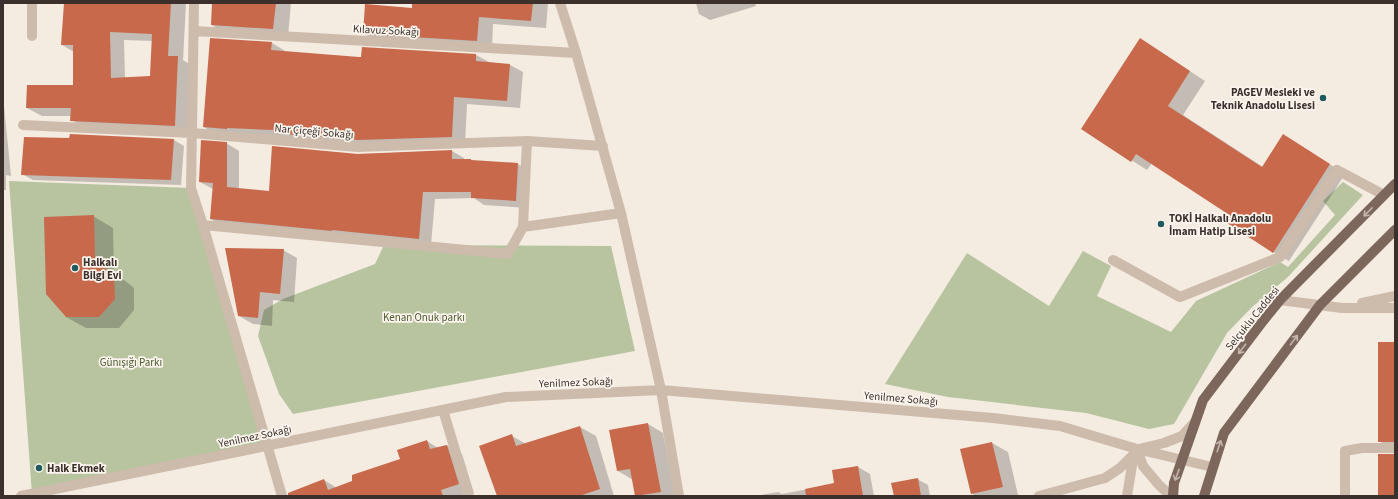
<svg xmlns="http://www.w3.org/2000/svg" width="1398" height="499" font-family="'Source Sans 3',sans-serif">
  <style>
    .green { fill: #b8c4a0 }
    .shadow { fill: #0003; fill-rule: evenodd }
    .building { fill: #c8694b; fill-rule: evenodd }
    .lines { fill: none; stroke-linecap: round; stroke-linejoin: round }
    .minor { stroke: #cdbbac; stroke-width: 10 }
    .major { stroke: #7d675c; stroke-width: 10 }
    .oneway { stroke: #c2b5ac }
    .poi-dot { fill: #1f5a5e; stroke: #fbf5ee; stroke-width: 1.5 }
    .labels { text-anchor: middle; stroke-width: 3.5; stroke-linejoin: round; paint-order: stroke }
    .street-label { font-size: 11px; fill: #3b302b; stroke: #fbf5ee }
    .poi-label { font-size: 11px; font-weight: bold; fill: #3b302b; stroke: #fbf5ee; text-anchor: start }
    .park-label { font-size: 11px; fill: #4a5a2e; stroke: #fbf5ee }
  </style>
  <rect width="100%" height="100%" fill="#f4ebe1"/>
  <path class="green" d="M9 181 191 188 269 445 32 494Z
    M1343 182 1363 195 1288 277 1251 308 1227 333 1174 424 1149 429 1086 413 948 397 885 384 967 253 1049 306 1083 251 1111 266 1097 296 1171 332 1196 301 1280 262 1288 267 1335 215 1323 201Z
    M384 245 611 246 635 351 293 414 279 394 258 336 264 310 283 299 375 264Z"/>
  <path class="shadow" d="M65 3H186L183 60 193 66 190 134 86 129 72 120V116H42L27 108 74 86V52L62 45ZM124 40 153 41 151 77 125 78Z
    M213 3H291L288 37 226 33 212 25Z
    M413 3H548L546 28 493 24 492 49 378 42 364 34 413 9Z
    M696 3H755L756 6 710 20 699 14Z
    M272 43 285 51V53L362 58 363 48 476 55 489 62 510 65 523 72 520 108 467 104 465 144 372 148 217 135 204 127Z
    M1156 49 1205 81 1183 115 1263 167 1284 135 1345 174 1289 261 1273 252 1232 215 1152 163 1147 170 1082 129Z
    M3 96 11 176 6 175V190H3Z
    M174 140 184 146 181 185 33 180 22 174Z
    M226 143 239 151V189L270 192 358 154 452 151 464 158V160L518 164 530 172 528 208 484 205 474 198 435 199 431 245 223 226 211 219 213 189 200 182Z
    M93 216 113 228 114 272 134 288V310L119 328H86L66 317Z
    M283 250 297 258 294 302 273 300 272 326 253 324 239 316Z
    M1395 343V450L1379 441Z
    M648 424 663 433 675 496H636L633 480 618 471Z
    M580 427 596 436 614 496H498L512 436 526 444Z
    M427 441 438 448 446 445 462 454 474 493 465 496H310L324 480 337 488 402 459Z
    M992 443 1008 452 1018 495 976 496 971 493 962 450Z
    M858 467 870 474 874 496H755L778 492 782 494 835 484Z
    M917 479 928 485 930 496H895Z"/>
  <path class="building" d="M64 3H171L168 56H178L175 126 70 121 71 108H26L27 85H73V45H61ZM110 32 152 34 150 76 111 78Z
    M212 3H276L273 29 211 25Z
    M412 3H533L531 21 479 17 477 41 363 34 365 4 412 8Z
    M210 38 272 42 271 50 359 57H361L362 47 476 54V61L510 64 507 101 454 97 452 137 358 140 273 133V130L227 128V129L203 127Z
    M1140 38 1190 71 1168 106 1262 167 1283 134 1330 164 1273 253 1227 223 1231 216 1136 154 1131 162 1081 129Z
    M70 134 174 139 171 180 21 175 24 137 69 138Z
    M201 140 227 142V187L269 191 272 146 358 154 452 150V159H471V160L518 163 516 201 471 198V192H423L419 239 332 230V231L210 219 213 183 199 182Z
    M94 215 95 259 114 276 115 299 99 317H66L46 294 44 217Z
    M225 248 284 249 280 294 260 292 258 318 238 316Z
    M1378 342H1395V442H1378Z
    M648 423 661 492 635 496 630 469 617 471 609 430Z
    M580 426 600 489 579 496H497L479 446 512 434 516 446Z
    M427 440 430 449 447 445 459 484 441 490 443 496H288V493L324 479 328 490 352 481V475L400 459 397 450Z
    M992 442 1003 487 971 494 960 449Z
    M1378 454H1395V496H1378Z
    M858 466 863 496H806L805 489 834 483 832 470Z
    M918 478 921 496H894L891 483Z"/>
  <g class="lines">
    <path class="minor" d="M194 3 191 188 203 225 282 496
      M560 3 576 53 621 213 661 390 679 496
      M194 31 576 53
      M32 36V3
      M23 125 192 133 358 147 527 141 603 146
      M203 225 508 254 523 227 527 141
      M523 227 621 213
      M1113 260 1180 297 1280 257 1337 170 1384 195
      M1280 300 1342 308H1395
      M1362 303 1395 296
      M443 410 469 496
      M1137 449 1143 466 1159 485 1171 496
      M1139 449 1164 443 1182 436 1195 422
      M21 496 506 397 661 390 993 418 1060 426 1137 449 1212 467
      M1039 496 1105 478 1120 468 1134 454
      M1127 496 1134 453
      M1345 496V451L1362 448H1395"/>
    <path class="major" d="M1173 496 1174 483 1203 400 1263 321 1280 300 1395 184
      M1204 496 1224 433 1320 305 1395 230"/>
  </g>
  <defs><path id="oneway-shaft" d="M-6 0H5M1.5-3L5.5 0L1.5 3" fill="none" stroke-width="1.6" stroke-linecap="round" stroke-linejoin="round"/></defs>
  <g class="oneway">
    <use href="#oneway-shaft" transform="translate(1368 212) rotate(135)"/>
    <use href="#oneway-shaft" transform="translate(1294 340) rotate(-53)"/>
    <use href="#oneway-shaft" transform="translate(1242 349) rotate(127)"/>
    <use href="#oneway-shaft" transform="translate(1219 446) rotate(-72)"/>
    <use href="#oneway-shaft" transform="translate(1177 475) rotate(110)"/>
  </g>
  <g class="poi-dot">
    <circle cx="1323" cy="98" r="4"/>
    <circle cx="1161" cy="224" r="4"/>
    <circle cx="75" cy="268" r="4"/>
    <circle cx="39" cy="468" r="4"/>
  </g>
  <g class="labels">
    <g class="street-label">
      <text transform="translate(386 30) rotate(3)" y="4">Kılavuz Sokağı</text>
      <text transform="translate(314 131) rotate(5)" y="4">Nar Çiçeği Sokağı</text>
      <text transform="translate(1252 318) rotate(-51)" y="4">Selçuklu Caddesi</text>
      <text transform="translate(576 382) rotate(-2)" y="4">Yenilmez Sokağı</text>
      <text transform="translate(901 398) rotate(5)" y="4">Yenilmez Sokağı</text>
      <text transform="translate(255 436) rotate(-12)" y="4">Yenilmez Sokağı</text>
    </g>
    <g class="poi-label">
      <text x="1315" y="96" text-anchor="end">PAGEV Mesleki ve<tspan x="1315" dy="13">Teknik Anadolu Lisesi</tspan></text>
      <text x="1169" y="222">TOKİ Halkalı Anadolu<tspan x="1169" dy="13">İmam Hatip Lisesi</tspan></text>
      <text x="83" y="266">Halkalı<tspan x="83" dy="13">Bilgi Evi</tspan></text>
      <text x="47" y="472">Halk Ekmek</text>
    </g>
    <g class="park-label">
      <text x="424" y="321">Kenan Onuk parkı</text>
      <text x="131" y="366">Günışığı Parkı</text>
    </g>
  </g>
  <rect width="1398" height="499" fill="none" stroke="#3b302b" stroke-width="8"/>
</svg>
